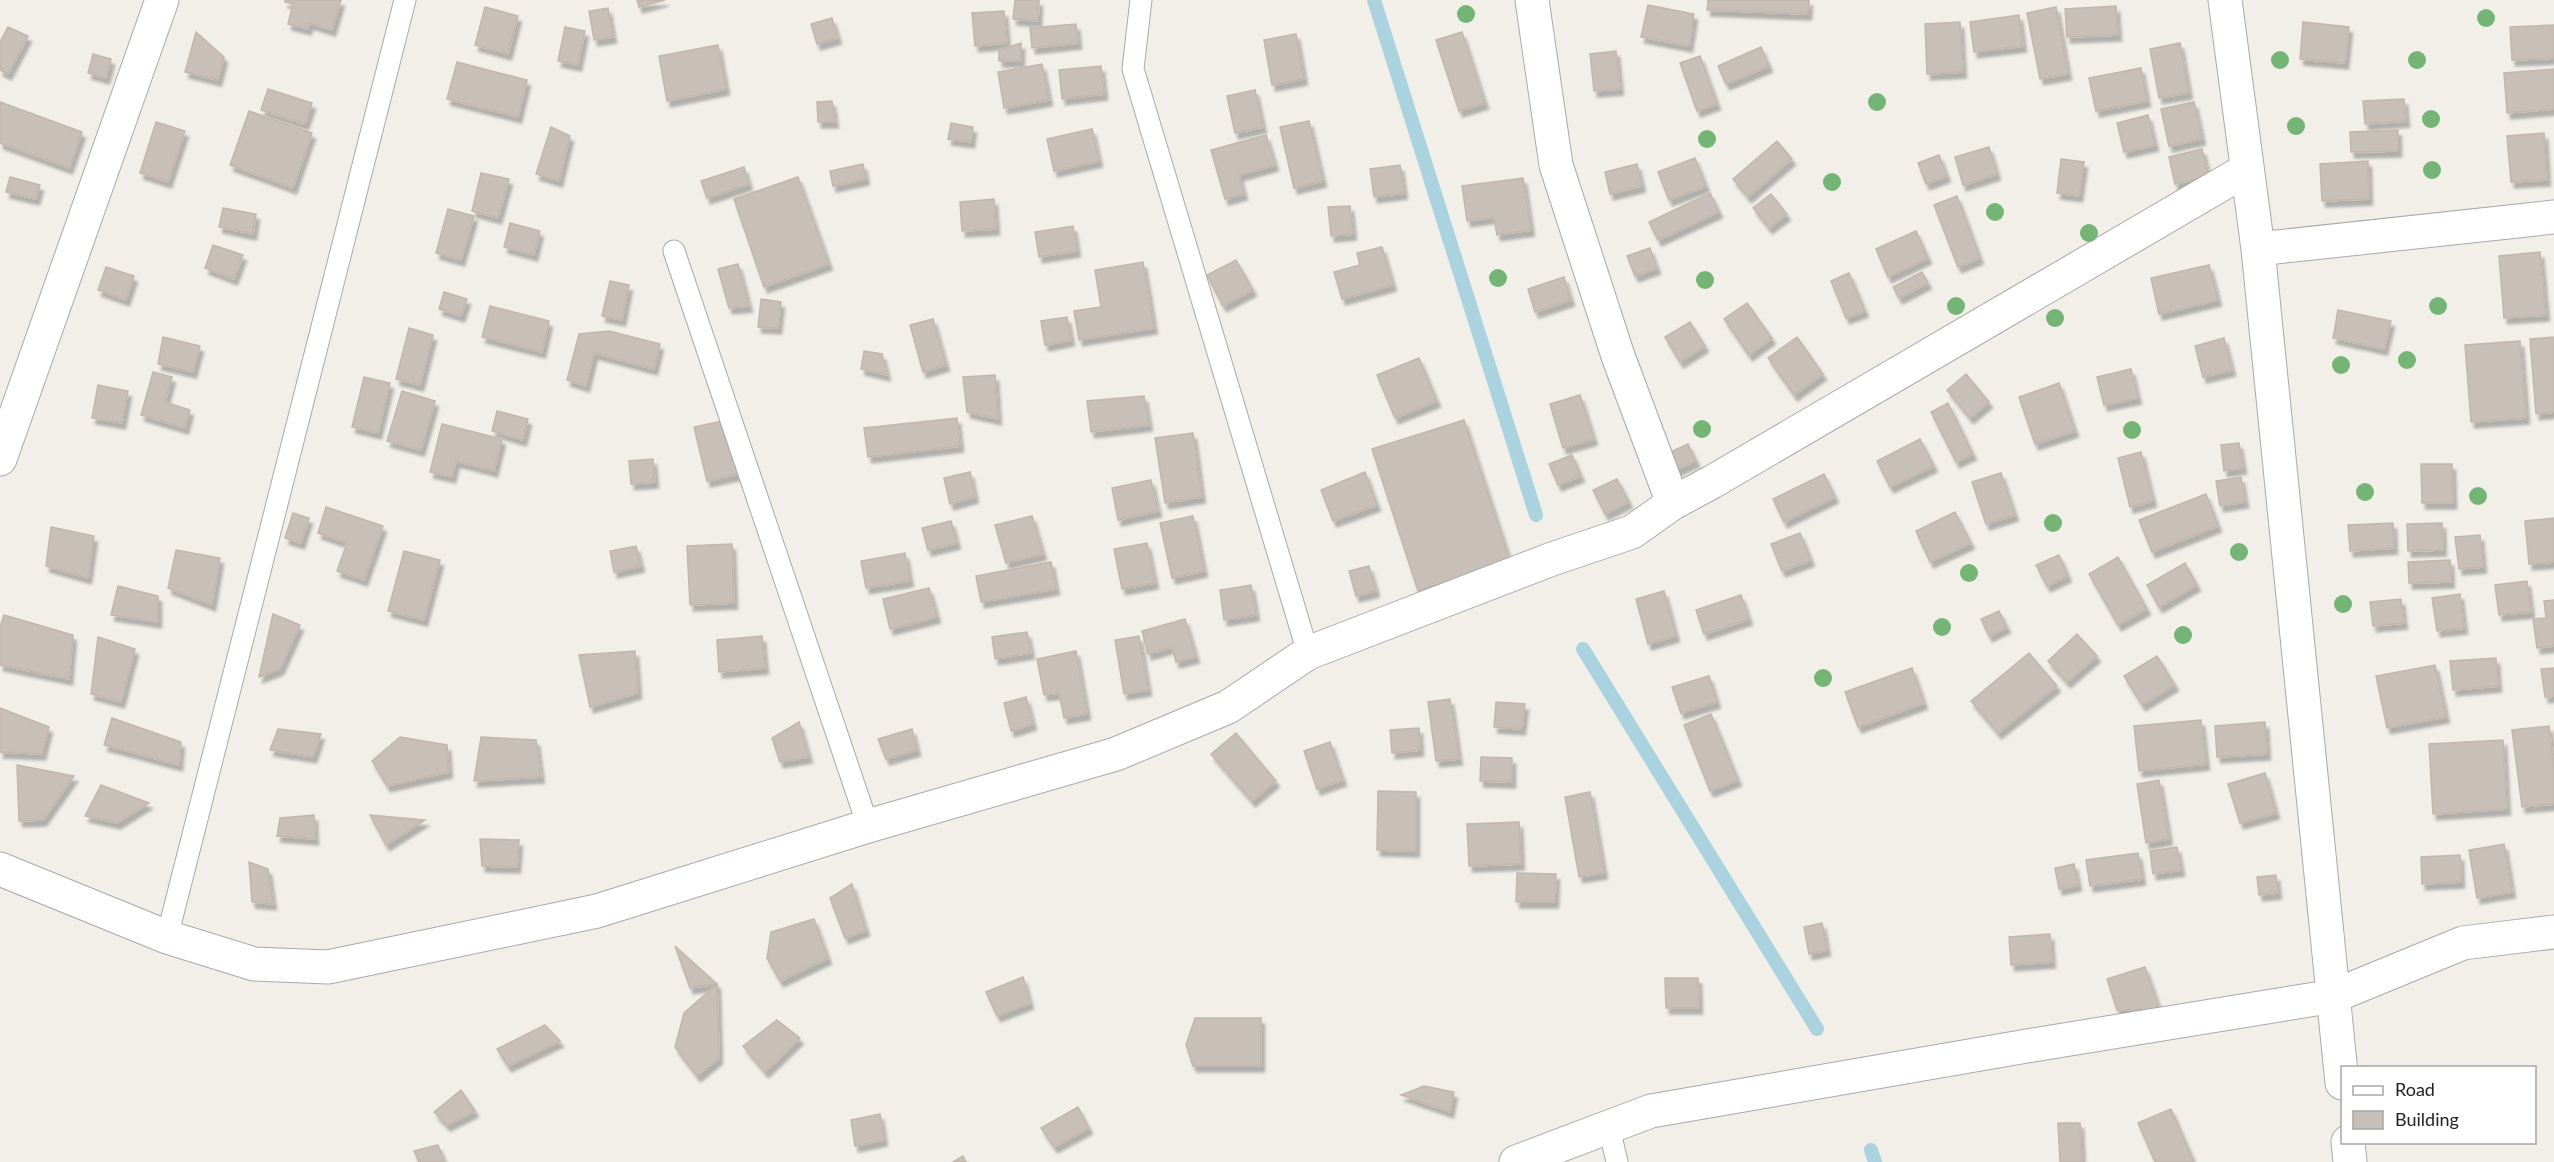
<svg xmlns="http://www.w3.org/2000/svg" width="2554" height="1162" font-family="Lato,sans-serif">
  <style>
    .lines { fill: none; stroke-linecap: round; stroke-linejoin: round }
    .stream { stroke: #aad3df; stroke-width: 14 }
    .building { fill: #c7bfb8; stroke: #c4b6ab; stroke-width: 1.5; filter: url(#shadow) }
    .service-casing { stroke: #a9a9a9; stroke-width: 23 }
    .minor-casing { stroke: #a9a9a9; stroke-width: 35 }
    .service { stroke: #fff; stroke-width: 21 }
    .minor { stroke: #fff; stroke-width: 33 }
    .tree { fill: #74b475 }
  </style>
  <defs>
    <filter id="shadow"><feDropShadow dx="3.5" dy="6" stdDeviation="1.5" flood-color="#0004"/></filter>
  </defs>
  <rect width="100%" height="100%" fill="#f2efe9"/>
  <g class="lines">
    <path class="stream" d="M1374 0 1536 515
      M1583 649 1817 1029
      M1871 1150 1875 1162"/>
  </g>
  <path class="building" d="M285 0H341L332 30 309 23 308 29 288 24 293 4 285 2Z
    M637 0H665L639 7Z
    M1015 0H1039L1038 21 1013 19Z
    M1708 0H1809L1808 14 1707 10Z
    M1648 5 1694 14 1689 46 1641 37Z
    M2116 6 2118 35 2067 37 2065 9Z
    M485 7 518 16 508 54 475 45Z
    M2056 7 2068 74 2040 79 2027 13Z
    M608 8 613 37 594 40 589 11Z
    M1004 11 1007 43 975 46 972 13Z
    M2019 15 2023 46 1974 52 1970 22Z
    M832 18 838 38 817 44 811 24Z
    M1960 22 1963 72 1927 74 1925 24Z
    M2303 22 2349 27 2345 63 2300 59Z
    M1076 24 1078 43 1032 48 1030 28Z
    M2554 25V58L2512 60 2510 27Z
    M8 27 28 36 8 74 0 70V42Z
    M565 27 585 31 578 65 558 61Z
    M196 32 224 57 218 80 185 72Z
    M1462 32 1485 103 1459 111 1436 40Z
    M1296 34 1304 79 1272 85 1264 40Z
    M1021 43V61H999V50Z
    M2180 43 2189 93 2159 98 2150 49Z
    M718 45 726 89 667 101 659 56Z
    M1761 47 1769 66 1726 84 1718 66Z
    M1616 51 1620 89 1594 91 1590 54Z
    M93 54 111 59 106 78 88 73Z
    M1700 56 1717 104 1697 111 1680 63Z
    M457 62 527 80 518 117 447 99Z
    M1042 64 1049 100 1004 108 998 72Z
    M1101 66 1104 94 1062 99 1059 70Z
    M2141 68 2147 101 2096 111 2089 78Z
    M2554 69V109L2507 113 2504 73Z
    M268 89 312 103 305 124 261 110Z
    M1255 90 1263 127 1235 133 1227 96Z
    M2404 99 2406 121 2365 124 2363 101Z
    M832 101 835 122H818L817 102Z
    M0 102 82 132 69 168 0 143Z
    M2194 102 2202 139 2169 146 2161 109Z
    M249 111 312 133 293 188 230 165Z
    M2148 115 2155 145 2124 152 2117 123Z
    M1309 121 1323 181 1294 188 1280 127Z
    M156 122 185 131 168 182 140 173Z
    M951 123 973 127 971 142 948 139Z
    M551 127 570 136 559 181 536 174Z
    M1092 129 1099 161 1054 171 1047 139Z
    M2398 130V151L2351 152 2350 132Z
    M2544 133 2547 180 2511 182 2507 136Z
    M1266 135 1275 165 1239 175 1244 194 1225 199 1211 150Z
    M1777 141 1792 159 1748 197 1733 179Z
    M1989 147 1997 174 1963 185 1955 157Z
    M2202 149 2209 176 2175 184 2169 157Z
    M1939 155 1947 176 1926 184 1918 163Z
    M1695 158 1706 186 1669 200 1658 172Z
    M2061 159 2084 162 2079 196 2057 193Z
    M2368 161 2369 199 2322 201 2320 164Z
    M863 164 866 179 833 186 830 171Z
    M1637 164 1642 186 1610 194 1605 172Z
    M1400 165 1404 193 1374 197 1370 169Z
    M744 167 749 184 707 198 701 181Z
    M481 173 509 179 498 218 472 211Z
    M10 177 40 185 36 199 6 192Z
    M798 177 829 264 764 287 734 199Z
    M1523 178 1531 230 1497 235 1494 217 1467 221 1462 186Z
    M1710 193 1719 212 1658 240 1649 222Z
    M1771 194 1787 214 1769 228 1753 208Z
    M1957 196 1980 258 1958 267 1934 205Z
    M994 199 996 229 962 231 960 202Z
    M1350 206 1353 234 1331 236 1328 207Z
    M223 208 256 214 253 234 219 227Z
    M448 209 474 216 461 260 436 253Z
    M510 223 540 231 534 255 504 247Z
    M1073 226 1077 251 1039 257 1035 232Z
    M1916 231 1928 258 1888 277 1876 249Z
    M213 245 243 255 234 279 205 268Z
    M1382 247 1393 285 1342 299 1334 272 1360 265 1357 253Z
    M1650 248 1657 268 1635 276 1627 256Z
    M2540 252 2546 315 2504 318 2499 256Z
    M1236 260 1253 290 1223 306 1207 275Z
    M1143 262 1154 328 1079 340 1074 311 1101 307 1095 270Z
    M738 264 749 306 729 308 718 269Z
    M2209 265 2218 300 2159 314 2151 278Z
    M106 267 134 276 126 300 98 290Z
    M1922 272 1928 283 1899 298 1893 287Z
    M1849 273 1865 311 1846 318 1831 281Z
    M1564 277 1571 300 1535 312 1528 289Z
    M610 281 629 285 622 320 602 316Z
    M444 292 467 299 461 316 439 309Z
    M761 299 781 302 778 328 758 327Z
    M1747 303 1772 338 1749 355 1724 319Z
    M490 306 549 321 542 352 482 337Z
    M2338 310 2391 321 2384 349 2333 338Z
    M1067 317 1071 340 1045 345 1041 321Z
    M933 319 946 365 923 372 910 325Z
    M1690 322 1705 346 1680 362 1665 337Z
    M409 328 433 335 420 385 396 379Z
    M609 331 660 344 654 369 594 353 586 386 567 380 579 334Z
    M163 337 200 346 193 372 158 364Z
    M1797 337 1823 374 1794 395 1768 358Z
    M2554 337V412L2536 414 2530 339Z
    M2224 338 2232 370 2203 377 2195 346Z
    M2520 341 2526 418 2471 422 2465 345Z
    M864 351 882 354 887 375 861 369Z
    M1419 358 1437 401 1395 418 1377 375Z
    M2131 369 2138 398 2104 405 2097 377Z
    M153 372 172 377 165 402 190 410 185 428 141 415Z
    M1966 374 1989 402 1970 418 1947 390Z
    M995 375 998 419 967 412 963 377Z
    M364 377 390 383 378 433 352 427Z
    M2059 383 2075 431 2035 444 2019 397Z
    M98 385 128 391 122 423 92 418Z
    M402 391 435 401 421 450 387 441Z
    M1580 395 1594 439 1563 448 1550 404Z
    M1144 396 1149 425 1091 432 1087 401Z
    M1948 403 1973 454 1956 462 1931 412Z
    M497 411 528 419 523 440 492 431Z
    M957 418 960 446 868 457 864 428Z
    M727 420 739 474 707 481 694 427Z
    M1464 420 1510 561 1418 591 1372 449Z
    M442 424 502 439 494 471 456 461 452 477 430 472Z
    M1193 433 1202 497 1165 503 1155 438Z
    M1920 439 1934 466 1890 487 1877 461Z
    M2239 443 2243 468 2224 471 2221 445Z
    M1688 444 1696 461 1674 471 1666 454Z
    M2141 452 2153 501 2130 507 2118 458Z
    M1572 455 1581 476 1558 485 1549 464Z
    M653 459 655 482 631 484 629 461Z
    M2421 464H2452L2453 503H2422Z
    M970 472 975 497 950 504 944 478Z
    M1365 472 1377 505 1333 521 1321 490Z
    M2001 473 2015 515 1986 524 1972 482Z
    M1824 474 1835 497 1784 522 1773 499Z
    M2241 477 2245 502 2220 506 2216 481Z
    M1617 479 1629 502 1605 514 1593 490Z
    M1151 480 1158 511 1118 520 1112 488Z
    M2206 494 2218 526 2152 552 2139 520Z
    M326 507 383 526 364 580 337 571 347 543 318 533Z
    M1955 512 1971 543 1930 562 1916 531Z
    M293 513 309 518 301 543 285 538Z
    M1032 516 1043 554 1006 563 995 525Z
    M1193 516 1204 571 1172 578 1160 523Z
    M2554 518V562L2529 564 2525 521Z
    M951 521 957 543 928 550 922 528Z
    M2393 523 2394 548 2350 551 2348 525Z
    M2442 523 2443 550 2408 551 2407 524Z
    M51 527 94 536 88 578 46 566Z
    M1800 533 1811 560 1782 571 1771 544Z
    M2480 535 2483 567 2459 569 2455 537Z
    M1147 543 1155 583 1122 589 1114 549Z
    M732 544 734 603 690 605 687 546Z
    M636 546 641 566 614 572 610 551Z
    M176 550 220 558 212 605 168 588Z
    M404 551 440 560 424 620 388 611Z
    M905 553 910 581 866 588 861 561Z
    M2059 555 2068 576 2047 586 2036 565Z
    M2118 557 2147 609 2118 625 2089 574Z
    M2450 560 2451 582 2409 583 2408 562Z
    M1051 562 1056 589 981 602 976 576Z
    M2185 563 2197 585 2159 607 2147 585Z
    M1369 566 1376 591 1356 596 1349 571Z
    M2527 581 2531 612 2499 615 2495 585Z
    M1251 585 1256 615 1224 620 1220 590Z
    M118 586 158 596V622L111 615Z
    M929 588 937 617 890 629 883 599Z
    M1664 591 1676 636 1648 644 1636 599Z
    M2460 594 2464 628 2437 631 2432 598Z
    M1741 595 1749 619 1704 634 1696 610Z
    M2401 599 2404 623 2373 626 2370 602Z
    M2554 600V646L2537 648 2533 619 2546 618 2544 601Z
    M1999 611 2007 627 1989 636 1981 619Z
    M273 614 300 625 280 669 259 677Z
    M4 615 73 635 69 679 0 665V627Z
    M1185 619 1196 657 1176 662 1172 647 1148 654 1142 631Z
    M1027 632 1031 653 995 659 992 637Z
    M2077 634 2097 656 2067 682 2048 661Z
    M762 636 765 668 719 672 717 640Z
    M1139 636 1148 690 1124 694 1115 640Z
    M98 637 135 649 121 702 91 694Z
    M635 651 638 693 590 707 579 655Z
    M1076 651 1087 714 1064 718 1059 693 1044 695 1037 659Z
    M2029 653 2057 686 1998 733 1971 701Z
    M2157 656 2175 685 2142 705 2124 676Z
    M2496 658 2498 686 2453 690 2450 661Z
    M2435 665 2446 717 2387 728 2376 676Z
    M1912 668 1924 703 1858 727 1845 692Z
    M2554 668V696L2545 697 2541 669Z
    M1709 676 1717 702 1681 713 1672 687Z
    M1026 697 1033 724 1011 731 1004 703Z
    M1450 699 1459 759 1436 761 1428 702Z
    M1496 702 1525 704 1522 729 1494 727Z
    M0 708 49 727 42 754 0 752Z
    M1711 714 1738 780 1710 791 1684 725Z
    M112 718 181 742 179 765 104 745Z
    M2201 720 2206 764 2139 771 2134 726Z
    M799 722 809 757 780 762 772 738Z
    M2265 722 2267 754 2217 757 2215 726Z
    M2549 726 2554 771V804L2522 807 2512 730Z
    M1419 728 1420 750 1392 753 1390 730Z
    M278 729 321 734 313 757 270 750Z
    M912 729 917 750 886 759 878 739Z
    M1236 733 1276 781 1252 801 1211 754Z
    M400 737 447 745 449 772 387 786 372 761Z
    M481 737 536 740 541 777 474 781Z
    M2503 740 2507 809 2433 814 2429 744Z
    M1330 742 1343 780 1317 789 1304 751Z
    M1481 757 1512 758V782L1480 781Z
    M17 765 74 776 43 820 19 821Z
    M2265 773 2276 813 2240 823 2228 784Z
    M2159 780 2169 839 2146 843 2137 784Z
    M101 785 149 803 117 823 85 816Z
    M1378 791 1416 792V851L1377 850Z
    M1590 792 1604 873 1579 877 1565 797Z
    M314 815 315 839 277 836 280 818Z
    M370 815 425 820 386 845Z
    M1519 822 1521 864 1469 866 1467 824Z
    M480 839 519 840 517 867 482 866Z
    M2504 844 2512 892 2477 898 2469 850Z
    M2177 847 2181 870 2153 874 2150 851Z
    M2138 853 2142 879 2090 886 2086 860Z
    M2460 855 2461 882 2422 884 2421 857Z
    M249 862 268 869 273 904 252 902Z
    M2074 864 2078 885 2059 889 2055 868Z
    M1517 873 1556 874 1555 902H1516Z
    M2276 875 2278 893 2259 895 2257 877Z
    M852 884 866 930 845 938 830 898Z
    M814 919 828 958 780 981 767 958 771 932Z
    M1822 923 1827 950 1809 954 1804 927Z
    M2050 934 2052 962 2011 965 2009 937Z
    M675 946 717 984 690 988Z
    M2145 967 2160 1010H2117L2107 979Z
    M1023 977 1030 1003 997 1016 986 992Z
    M1665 978H1698L1699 1008H1666Z
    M717 984 719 1058 697 1076 675 1047 684 1013Z
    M1195 1018H1261V1066H1193L1186 1045Z
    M777 1020 800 1038 765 1072 743 1046Z
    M545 1025 560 1041 508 1066 497 1049Z
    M1424 1086 1454 1092 1450 1112 1401 1095Z
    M461 1090 475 1111 447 1125 434 1112Z
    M1078 1107 1089 1128 1054 1147 1041 1128Z
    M2171 1109 2194 1162H2155L2138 1123Z
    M880 1114 884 1140 855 1146 851 1120Z
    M2058 1123H2080L2082 1162H2060Z
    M438 1145 445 1162H419L414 1151Z
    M963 1156 966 1162H953Z"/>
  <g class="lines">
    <g class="service-casing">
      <path id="service" d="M1141 0 1133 69 1308 653
        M674 251 868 826
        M167 937 405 0
        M1609 1127 1617 1162"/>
    </g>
    <g class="minor-casing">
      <path id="minor" d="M1532 0 1556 165 1618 356 1673 503
        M2225 0 2258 249 2342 1083
        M2258 249 2554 217
        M0 459 162 0
        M0 869 167 937 254 964 328 967 597 911 868 826 1116 754 1228 707 1308 653 1552 559 1632 532 1673 503 1712 482 2246 170
        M2348 1142 2350 1162
        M1516 1162 1651 1111 2033 1045 2334 996 2463 943 2554 932"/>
    </g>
    <use href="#service" class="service"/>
    <use href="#minor" class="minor"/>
  </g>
  <g class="tree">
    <circle cx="1466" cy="14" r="9"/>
    <circle cx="2486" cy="18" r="9"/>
    <circle cx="2280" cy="60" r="9"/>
    <circle cx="2417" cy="60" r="9"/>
    <circle cx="1877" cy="102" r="9"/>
    <circle cx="2431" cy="119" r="9"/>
    <circle cx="2296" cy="126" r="9"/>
    <circle cx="1707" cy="139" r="9"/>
    <circle cx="2432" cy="170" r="9"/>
    <circle cx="1832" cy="182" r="9"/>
    <circle cx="1995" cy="212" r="9"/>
    <circle cx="2089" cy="233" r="9"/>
    <circle cx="1498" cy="278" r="9"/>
    <circle cx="1705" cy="280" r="9"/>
    <circle cx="1956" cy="306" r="9"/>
    <circle cx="2438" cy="306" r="9"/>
    <circle cx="2055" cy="318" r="9"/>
    <circle cx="2407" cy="360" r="9"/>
    <circle cx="2341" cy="365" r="9"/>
    <circle cx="1702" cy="429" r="9"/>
    <circle cx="2132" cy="430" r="9"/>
    <circle cx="2365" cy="492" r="9"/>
    <circle cx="2478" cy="496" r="9"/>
    <circle cx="2053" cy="523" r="9"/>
    <circle cx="2239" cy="552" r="9"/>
    <circle cx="1969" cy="573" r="9"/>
    <circle cx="2343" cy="604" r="9"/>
    <circle cx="1942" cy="627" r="9"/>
    <circle cx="2183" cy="635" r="9"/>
    <circle cx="1823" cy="678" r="9"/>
  </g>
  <rect x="2341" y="1066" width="195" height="78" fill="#ffffff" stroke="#a7a7a7" stroke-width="1.5"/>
  <rect x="2353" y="1086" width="30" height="9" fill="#ffffff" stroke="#a7a7a7" stroke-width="1.5"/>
  <text x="2395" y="1096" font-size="18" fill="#222222">Road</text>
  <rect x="2353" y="1111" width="30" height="18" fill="#c7bfb8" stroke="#a7a7a7" stroke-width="1.5"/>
  <text x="2395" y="1126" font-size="18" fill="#222222">Building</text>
</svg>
